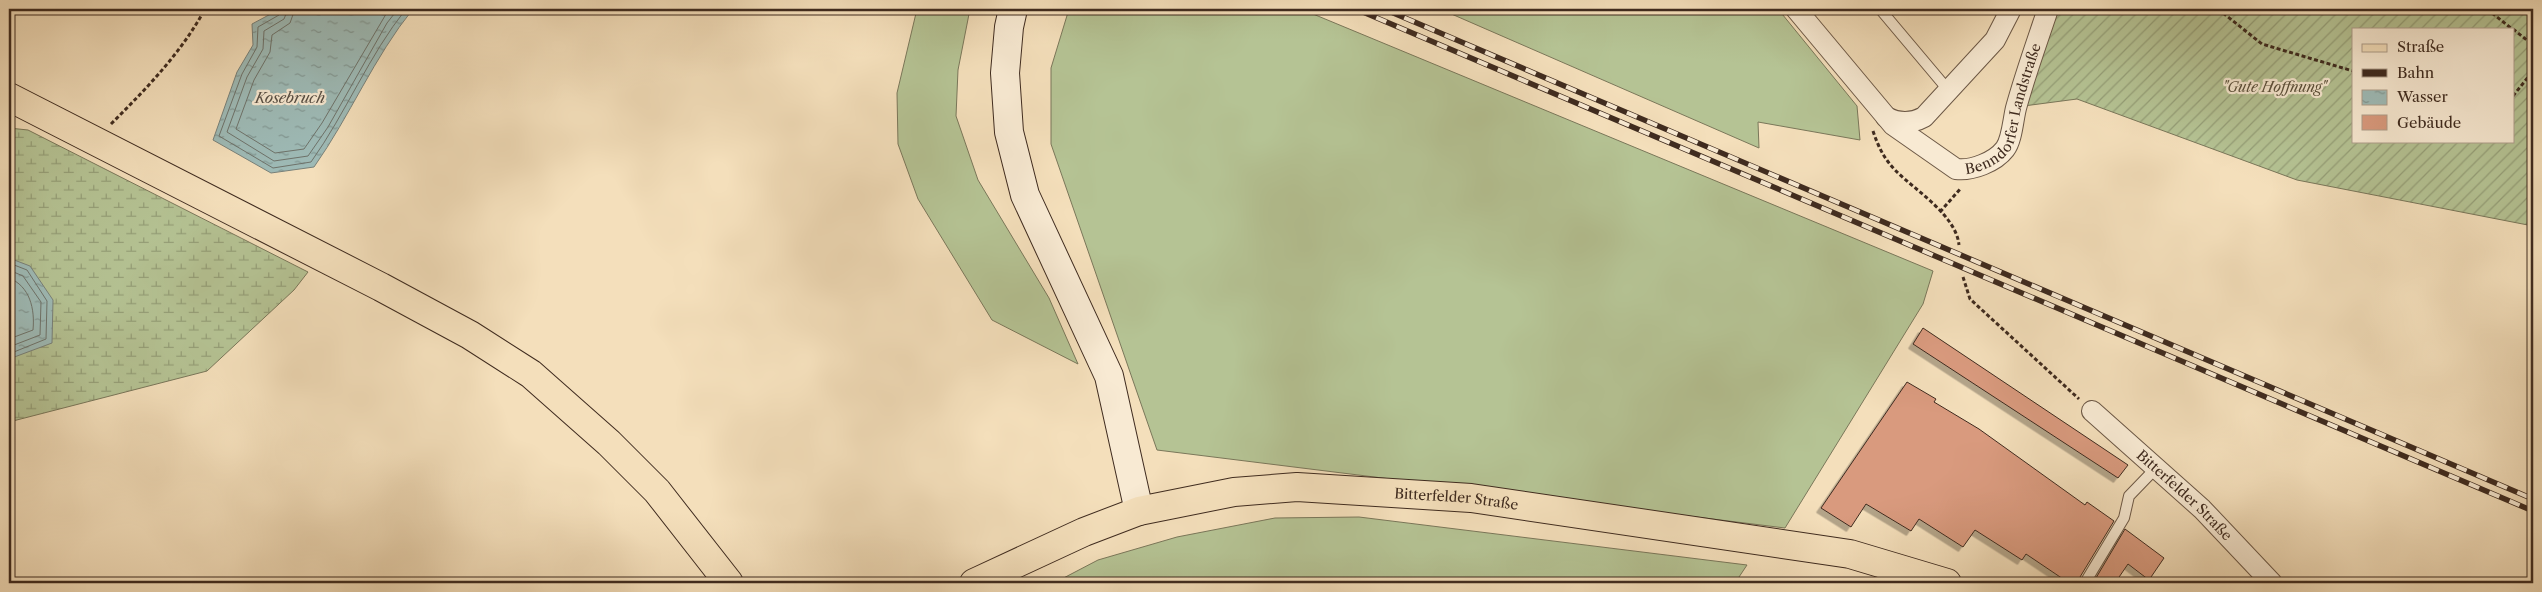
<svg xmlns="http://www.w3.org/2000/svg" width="2542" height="592" font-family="'Libre Caslon Text',serif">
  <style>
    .grass { fill: #b5c394; stroke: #7a775a }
    .wetland { fill: url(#wetland-marsh); stroke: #7a775a }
    .garden { fill: url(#garden-furrows); stroke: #7a775a; fill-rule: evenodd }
    .water { fill: url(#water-ripples); stroke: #78817a }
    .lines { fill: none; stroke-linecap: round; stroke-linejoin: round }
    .shore { stroke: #6e736b; stroke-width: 1 }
    .building { fill: #d99a7e; stroke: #3f2b1f; filter: url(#shadow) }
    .service-casing { stroke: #6c5846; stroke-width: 12 }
    .minor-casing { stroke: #6c5846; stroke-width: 22 }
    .secondary-casing { stroke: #3f2b1f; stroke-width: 30 }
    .primary-casing { stroke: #3f2b1f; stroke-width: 30 }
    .path { stroke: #3f2b1f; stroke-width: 3; stroke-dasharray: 4 2.5; stroke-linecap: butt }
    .service { stroke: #f8ead3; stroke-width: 10 }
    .minor { stroke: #f8ead3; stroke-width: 20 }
    .secondary { stroke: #f8ead3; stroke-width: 28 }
    .primary { stroke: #f4dfbb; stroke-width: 28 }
    .rail-casing { stroke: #3f2b1f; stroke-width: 5.5 }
    .rail { stroke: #f8ead3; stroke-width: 4; stroke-dasharray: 11; stroke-linecap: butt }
    .labels { text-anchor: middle; stroke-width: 4.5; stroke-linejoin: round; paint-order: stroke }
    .park-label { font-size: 14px; font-style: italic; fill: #5c513c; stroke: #f8ead3 }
    .street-label { font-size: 14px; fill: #3f2b1f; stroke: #f8ead3 }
    .water-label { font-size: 15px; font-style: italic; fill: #574f45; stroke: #f8ead3 }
  </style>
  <defs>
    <pattern id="wetland-marsh" width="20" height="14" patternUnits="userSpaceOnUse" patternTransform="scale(1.25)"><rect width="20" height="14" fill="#b5c394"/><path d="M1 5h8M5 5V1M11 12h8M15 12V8" fill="none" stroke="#959f78"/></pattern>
    <pattern id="garden-furrows" width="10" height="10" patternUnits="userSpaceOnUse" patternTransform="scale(1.25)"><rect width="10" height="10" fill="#b5c394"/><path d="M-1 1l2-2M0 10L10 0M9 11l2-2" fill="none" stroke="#959f78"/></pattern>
    <pattern id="water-ripples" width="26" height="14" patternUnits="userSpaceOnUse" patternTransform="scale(1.25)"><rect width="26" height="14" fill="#9ebbb7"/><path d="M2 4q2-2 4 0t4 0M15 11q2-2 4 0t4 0" fill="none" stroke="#829894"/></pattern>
    <filter id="shadow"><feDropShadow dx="-4.5" dy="4.5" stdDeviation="0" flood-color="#0004"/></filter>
  </defs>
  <rect width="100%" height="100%" fill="#f4dfbb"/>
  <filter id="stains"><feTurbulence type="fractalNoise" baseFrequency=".004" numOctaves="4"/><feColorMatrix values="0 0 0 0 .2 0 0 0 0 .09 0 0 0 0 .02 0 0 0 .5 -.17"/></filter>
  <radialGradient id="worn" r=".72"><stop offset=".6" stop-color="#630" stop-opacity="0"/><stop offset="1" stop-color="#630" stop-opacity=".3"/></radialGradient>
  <path class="grass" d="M917 9H970L958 70 956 116 978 180 1049 298 1078 364 992 320 918 199 898 144 897 93Z
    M1069 9H1301L1933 271 1923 304 1785 528 1157 450 1051 144V68Z
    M1440 9H1778L1857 106 1860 140 1758 122 1759 148Z
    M1359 517 1747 565 1735 583H1054L1098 560 1177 537 1275 518Z"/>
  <path class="wetland" d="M9 128 28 130 308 272 294 290 207 371 9 422Z"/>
  <path class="garden" d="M2048 9H2533V226L2297 180 2077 99 2016 107ZM2353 29H2513V141H2353Z"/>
  <path class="water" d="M280 9H413C374 57 350 116 314 167L271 173 213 140 237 72 253 45 252 24Z
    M9 258 30 266 53 300 52 343 9 359Z"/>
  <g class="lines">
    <path class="shore" d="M282 9 279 15 258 27 257 47 242 74 219 136 273 168 311 162C346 113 369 55 406 9
      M288 9 284 19 264 31 263 49 247 77 227 132 274 161 308 156 328 127 387 23 398 9
      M295 9 290 23 272 35 270 52 254 80 236 129 275 153 304 149 322 123 389 9
      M9 263 27 270 47 301 46 339 9 354
      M9 270 23 276 41 302 40 335 9 347
      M9 278C30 286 35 309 33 330L9 339"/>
  </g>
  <path class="building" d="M1923 328 2128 465 2118 478 1913 344Z
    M1907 382 1936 399 1934 402 1979 429 2085 505 2087 502 2114 521 2080 577V583H2069L2026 554 2022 560 1975 530 1963 547 1919 519 1911 531 1866 504 1851 527 1821 508Z
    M2125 529 2164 558 2149 580 2128 564 2115 583H2093Z"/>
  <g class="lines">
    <g class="service-casing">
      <path id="service" d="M1880 9 1949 91
        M2086 581 2124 518 2129 496 2156 468"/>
    </g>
    <g class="minor-casing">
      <g id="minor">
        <path id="s1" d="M1796 9 1893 125 1956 169C1972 171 1995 162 2005 149 2012 140 2013 120 2016 108 2025 75 2037 42 2048 9"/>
        <path d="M1886 117C1899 124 1911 124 1924 117L1995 40 2011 9"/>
        <path id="s2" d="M2092 411 2202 509 2272 583"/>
      </g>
    </g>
    <g class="secondary-casing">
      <path id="secondary" d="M1013 9 1009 27 1005 73 1009 132 1025 195 1109 376 1139 511"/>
    </g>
    <g class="primary-casing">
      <g id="primary">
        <path d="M9 97 381 287 470 335 531 374 609 443 657 491 729 583"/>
        <path id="s3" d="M974 583 1084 532 1139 511 1234 492 1297 487 1471 498 1850 554 1947 583"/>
      </g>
    </g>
    <path class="path" d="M2218 9 2262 44 2353 71
      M2487 9 2512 29
      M2513 29 2533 45
      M2513 96 2533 71
      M111 124C147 88 181 53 205 9
      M1873 131C1878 146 1884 159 1896 171 1916 191 1956 215 1959 245
      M1940 212 1961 188
      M1963 277 1970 299 2079 399"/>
    <use href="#service" class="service"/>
    <use href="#minor" class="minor"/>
    <use href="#secondary" class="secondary"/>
    <use href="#primary" class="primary"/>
    <g class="rail-casing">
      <path id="rail" d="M1356 9 2533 511
        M1384 9 2533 499"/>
    </g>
    <use href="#rail" class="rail"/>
  </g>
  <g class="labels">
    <g class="park-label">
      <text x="2274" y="92">"Gute Hoffnung"</text>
    </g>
    <g class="street-label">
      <text dy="5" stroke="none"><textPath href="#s1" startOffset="315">Benndorfer Landstraße</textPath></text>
      <text dy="5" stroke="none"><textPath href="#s2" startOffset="125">Bitterfelder Straße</textPath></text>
      <text dy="5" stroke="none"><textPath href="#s3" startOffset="500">Bitterfelder Straße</textPath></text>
    </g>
    <g class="water-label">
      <text x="290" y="103">Kosebruch</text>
    </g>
  </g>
  <rect width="2542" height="592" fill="none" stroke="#f4dfbb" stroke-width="30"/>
  <rect x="10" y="10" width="2522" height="572" fill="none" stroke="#3f2b1f" stroke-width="2.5"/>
  <rect x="15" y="15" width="2512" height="562" fill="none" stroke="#3f2b1f"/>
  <rect x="2352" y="28" width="162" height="115" fill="#f8ead3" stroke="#ae9e8b"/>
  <rect x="2362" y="44" width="25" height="8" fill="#f4dfbb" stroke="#ae9e8b"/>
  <text x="2397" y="52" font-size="15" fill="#3f2b1f">Straße</text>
  <rect x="2362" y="69" width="25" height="8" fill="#3f2b1f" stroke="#ae9e8b"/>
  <text x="2397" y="78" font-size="15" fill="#3f2b1f">Bahn</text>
  <rect x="2362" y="90" width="25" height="15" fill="url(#water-ripples)" stroke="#ae9e8b"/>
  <text x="2397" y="102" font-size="15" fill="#3f2b1f">Wasser</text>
  <rect x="2362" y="115" width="25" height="15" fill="#d99a7e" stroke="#ae9e8b"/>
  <text x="2397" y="128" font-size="15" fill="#3f2b1f">Gebäude</text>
  <rect width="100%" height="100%" filter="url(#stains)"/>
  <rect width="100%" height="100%" fill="url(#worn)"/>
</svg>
